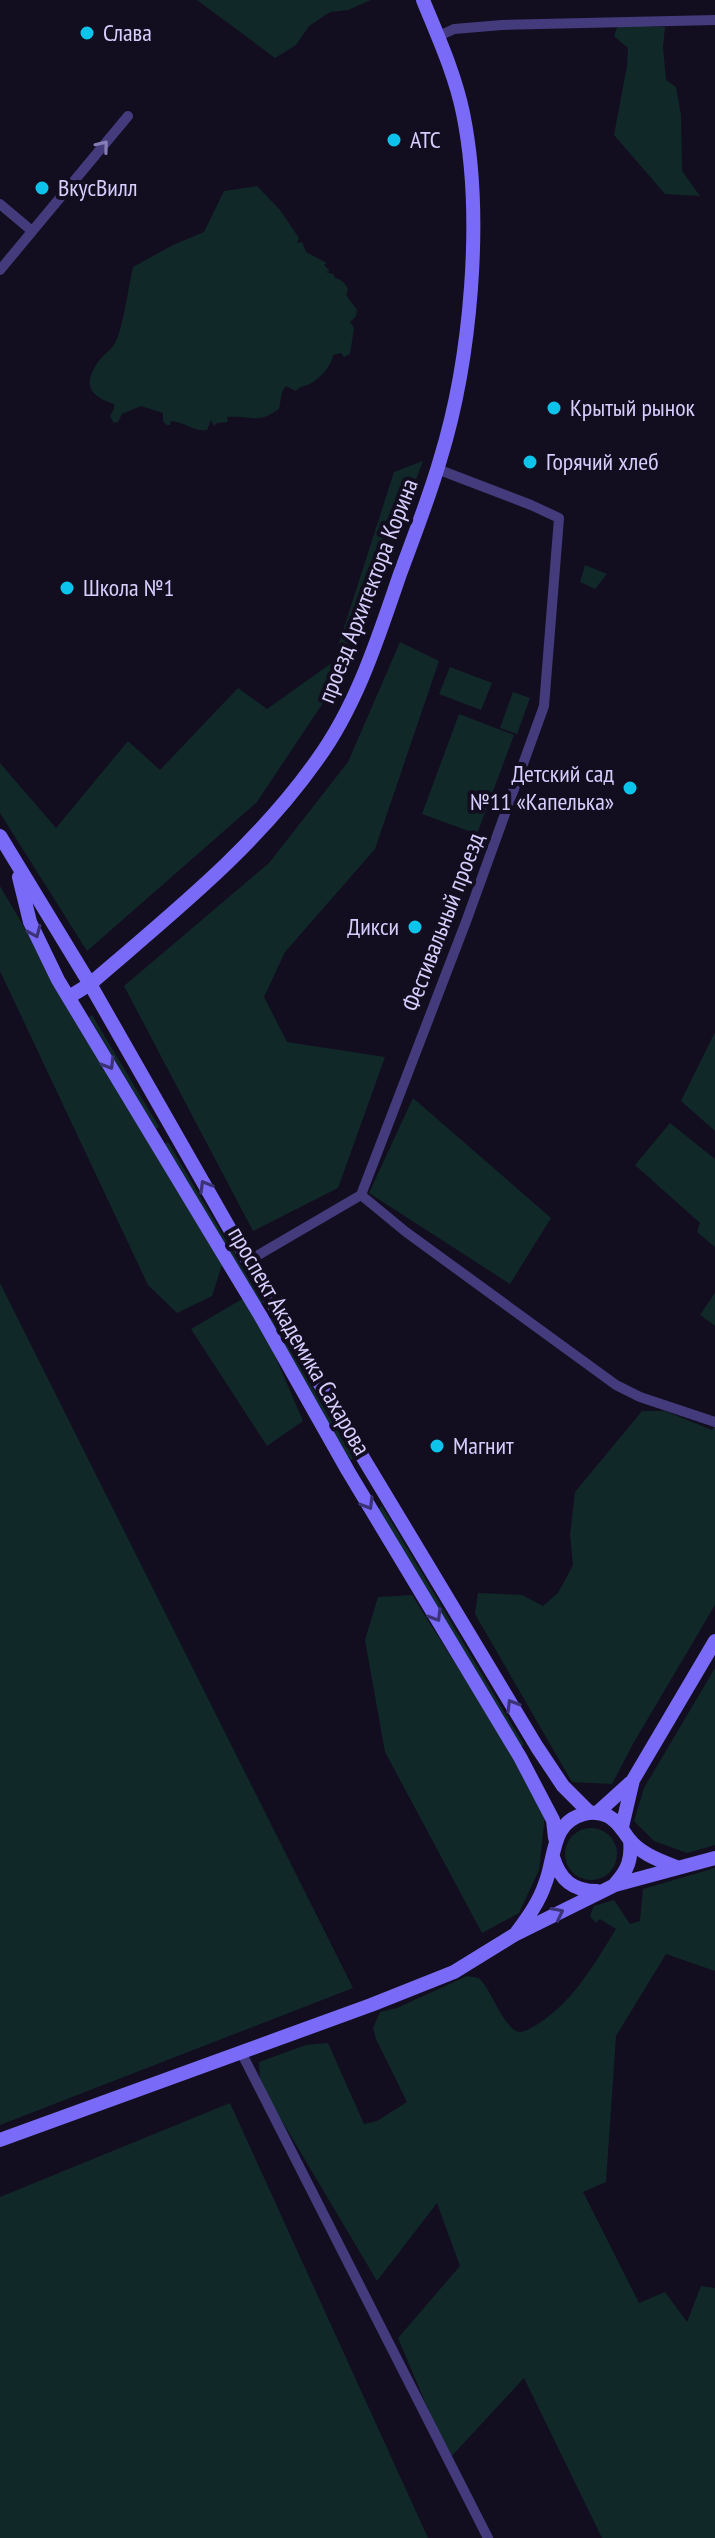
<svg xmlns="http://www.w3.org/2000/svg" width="715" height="2538" font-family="'PT Sans Narrow',sans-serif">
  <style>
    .green { fill: #112829 }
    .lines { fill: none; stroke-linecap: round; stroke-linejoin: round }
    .street { stroke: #433b7c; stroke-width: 10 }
    .secondary { stroke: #796bf7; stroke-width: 14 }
    .oneway { stroke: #867db6 }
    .oneway2 { stroke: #3b3375 }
    .poi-dot { fill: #0cc3eb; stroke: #120e1f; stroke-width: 3 }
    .labels { text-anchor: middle; stroke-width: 8; stroke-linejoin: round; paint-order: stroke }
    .poi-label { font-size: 24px; fill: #d7cefd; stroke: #120e1f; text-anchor: start }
    .street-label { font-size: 24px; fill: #d7cefd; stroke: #120e1f }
  </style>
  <rect width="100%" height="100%" fill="#120e1f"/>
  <path class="green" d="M197 0H371L348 10 330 12 309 26 296 45 275 58Z
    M618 25 665 27 663 47 666 80 676 87 681 115 682 171 700 196 665 194 614 135 627 66 628 48 614 36Z
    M257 186 280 210 299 238 297 243 302 242 306 252 327 263 324 265 330 271 326 272 333 274 335 278C342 280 344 282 348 289L346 295 357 310 356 316 350 322 354 328 350 354 344 357 341 353 333 355C332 365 322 376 313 382 306 387 301 385 296 391L286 386 282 392 279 409C256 425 253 415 227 417L228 422 217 423 214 426 211 420 207 430C194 432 185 422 171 421L170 425H167L163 421V413L141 406 122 414 118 422 114 423 110 416 114 409V404C90 396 82 386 98 362 103 355 111 350 115 343 123 329 129 284 133 267L173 245 204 232 224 191Z
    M423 461 345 670 257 802 87 951 0 813V763L56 828 128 741 160 770 238 688 267 709 333 662 394 472Z
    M585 565 607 574 595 589 580 582Z
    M400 642 439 661 375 849 285 952 264 997 287 1042 385 1057 338 1188 253 1231 124 986 269 863 348 762Z
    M450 667 492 683 481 710 439 694Z
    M513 692 530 698 517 734 500 728Z
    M459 714 514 735 477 834 422 814Z
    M0 886 222 1265 212 1296 177 1313 148 1285 0 971Z
    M92 1015 159 1127 156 1129 89 1017Z
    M715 1032V1131L681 1101Z
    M413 1098 551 1218 510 1284 369 1193Z
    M670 1123 715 1159V1247L697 1232 700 1223 635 1165Z
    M168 1142 263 1303 260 1305 164 1144Z
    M0 1283 353 1988 0 2125Z
    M715 1293V1326L700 1315Z
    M249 1295 303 1421 267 1446 191 1329Z
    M271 1318 354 1458 350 1460 268 1320Z
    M642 1411H665L712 1430 715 1425V1605L634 1742 612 1784 572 1782 475 1614 478 1593 522 1595 543 1606 558 1593 573 1565 570 1535 575 1492Z
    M382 1506 524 1745 520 1747 378 1509Z
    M412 1595 521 1768 545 1815 539 1870 519 1913 482 1933 385 1752 365 1640 378 1597Z
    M715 1668V1845L687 1853 654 1841 634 1821 644 1788Z
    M565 1854a26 26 0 1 1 52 0a26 26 0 1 1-52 0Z
    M715 1868V1971L666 1954 616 2036 606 2182 583 2192 639 2303 665 2292 687 2322 701 2286 715 2288V2538H602L524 2378 449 2459 398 2338 460 2266 437 2203 377 2281 260 2084 259 2062 306 2045 328 2043 364 2124 377 2121 407 2102 376 2039 373 2028 380 2012 397 2008 467 1976 479 1978C493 1993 498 2016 514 2030 521 2034 525 2031 531 2028 571 2006 593 1966 616 1929L600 1919 596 1923 590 1916 594 1906 614 1900 630 1924 640 1921 643 1889Z
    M230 2103 428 2538H0V2197Z"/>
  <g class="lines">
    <path class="street" d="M439 36 454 29 502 25 715 20
      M0 204 32 231
      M0 270 128 116
      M361 1195 406 1232 616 1385 640 1397 715 1422
      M248 1261 361 1195 467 919 544 706 559 518 531 505 437 469
      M241 2052 488 2538"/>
    <path class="secondary" d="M0 836 90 984 248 1261 365 1461 537 1747 563 1786 590 1813
      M19 877 30 922 58 980 260 1315 348 1471 520 1757 553 1820 555 1838
      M69 997 90 984C171 914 255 848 317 760 357 705 378 638 400 574 414 536 429 498 440 460 471 360 484 216 463 113 455 74 438 37 423 0
      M597 1813 630 1783
      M622 1827 633 1780 715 1641
      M553 1857C560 1880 573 1891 597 1891
      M615 1884C628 1870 632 1859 630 1840
      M517 1932C528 1917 539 1902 545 1884 556 1857 550 1823 584 1814 592 1812 601 1813 608 1816 619 1822 622 1830 629 1839 641 1854 659 1860 676 1867
      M0 2140 371 2005 454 1972 514 1935 615 1885 715 1858"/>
  </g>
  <defs><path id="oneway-chevron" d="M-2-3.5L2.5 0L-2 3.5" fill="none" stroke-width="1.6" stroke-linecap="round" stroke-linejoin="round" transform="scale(2)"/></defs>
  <use class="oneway" href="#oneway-chevron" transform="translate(103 146) rotate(-51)"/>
  <g class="oneway2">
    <use href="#oneway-chevron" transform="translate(35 932) rotate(67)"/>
    <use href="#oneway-chevron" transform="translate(109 1064) rotate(59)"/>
    <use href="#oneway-chevron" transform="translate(205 1186) rotate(-120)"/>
    <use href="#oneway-chevron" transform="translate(368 1504) rotate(59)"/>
    <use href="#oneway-chevron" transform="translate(436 1616) rotate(59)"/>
    <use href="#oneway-chevron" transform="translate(512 1705) rotate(-121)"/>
    <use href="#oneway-chevron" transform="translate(558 1913) rotate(-27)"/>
  </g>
  <g class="poi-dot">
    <circle cx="87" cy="33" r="8"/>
    <circle cx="394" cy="140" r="8"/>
    <circle cx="42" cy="188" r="8"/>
    <circle cx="554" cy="408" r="8"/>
    <circle cx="530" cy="462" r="8"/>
    <circle cx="67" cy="588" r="8"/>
    <circle cx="630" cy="788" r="8"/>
    <circle cx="415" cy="927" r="8"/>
    <circle cx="437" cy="1446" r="8"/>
  </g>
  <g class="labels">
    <g class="poi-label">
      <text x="103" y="41">Слава</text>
      <text x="410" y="148">АТС</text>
      <text x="58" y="196">ВкусВилл</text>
      <text x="570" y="416">Крытый рынок</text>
      <text x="546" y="470">Горячий хлеб</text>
      <text x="83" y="596">Школа №1</text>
      <text x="614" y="782" text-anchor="end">Детский сад<tspan x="614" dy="28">№11 «Капелька»</tspan></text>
      <text x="399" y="935" text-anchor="end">Дикси</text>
      <text x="453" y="1454">Магнит</text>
    </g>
    <g class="street-label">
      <text transform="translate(368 591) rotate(-69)" y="8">проезд Архитектора Корина</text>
      <text transform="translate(443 922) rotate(-69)" y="8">Фестивальный проезд</text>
      <text transform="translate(299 1341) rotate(60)" y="8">проспект Академика Сахарова</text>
    </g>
  </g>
</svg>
